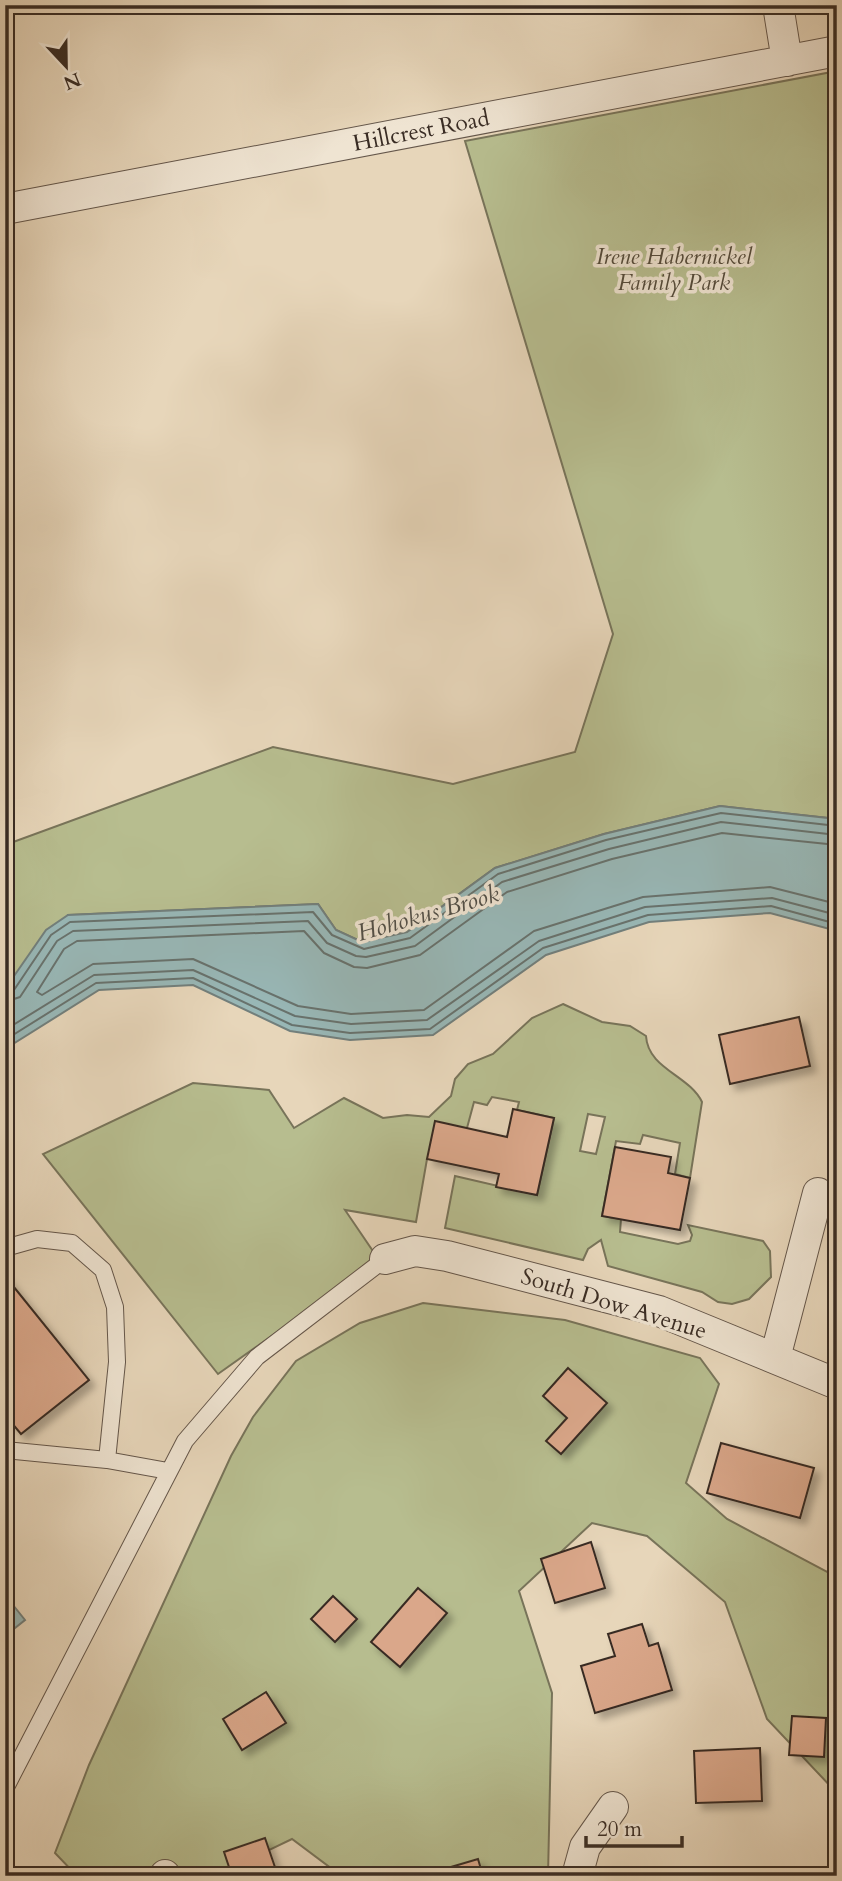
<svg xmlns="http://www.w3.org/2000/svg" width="842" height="1881" font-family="Cardo,serif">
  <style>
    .green { fill: #b7bd8f; stroke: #78745a; stroke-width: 2; fill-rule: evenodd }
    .water { fill: #98b7b6; stroke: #727f7c; stroke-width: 2 }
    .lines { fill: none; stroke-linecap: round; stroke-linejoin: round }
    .shore { stroke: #68726d; stroke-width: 2 }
    .building { fill: #daa78a; stroke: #392c24; stroke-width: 2; filter: url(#shadow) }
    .service-casing { stroke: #64564a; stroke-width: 18 }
    .minor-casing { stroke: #64564a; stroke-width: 32 }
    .service { stroke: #efe4d2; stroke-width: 16 }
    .minor { stroke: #efe4d2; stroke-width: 30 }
    .labels { text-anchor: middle; stroke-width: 7; stroke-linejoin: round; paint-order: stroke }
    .street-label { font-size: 23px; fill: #392c24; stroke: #efe4d2 }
    .park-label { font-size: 23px; font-style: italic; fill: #524939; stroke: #efe4d2 }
    .water-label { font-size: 24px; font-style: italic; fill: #514f48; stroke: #efe4d2 }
  </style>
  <defs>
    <filter id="shadow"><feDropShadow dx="6" dy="6" stdDeviation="3.5" flood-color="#0004"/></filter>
  </defs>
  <rect width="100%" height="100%" fill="#e7d6ba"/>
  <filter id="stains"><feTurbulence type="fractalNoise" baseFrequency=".00286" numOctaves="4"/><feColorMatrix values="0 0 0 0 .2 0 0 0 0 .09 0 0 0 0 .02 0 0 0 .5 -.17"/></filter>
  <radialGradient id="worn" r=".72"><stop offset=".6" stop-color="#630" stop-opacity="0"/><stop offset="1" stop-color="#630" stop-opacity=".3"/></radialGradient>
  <path class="green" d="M837 71V819L720 806 604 834 495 868 407 932 362 942 336 930 318 904 68 915 5 989V845L273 747 453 784 575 752 613 634 465 141Z
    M563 1004 602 1022 630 1026 646 1036C648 1069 689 1075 702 1102L690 1178 675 1174 680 1143 643 1135 640 1144 616 1141 602 1216 621 1219 620 1232 678 1244 690 1241 692 1235 688 1225 763 1241 770 1251 771 1277 749 1299 732 1304 718 1302 702 1292 608 1266 601 1240 588 1249 583 1260 445 1228 455 1176 537 1195 554 1118 517 1110 519 1102 492 1097 487 1105 474 1102 467 1128 427 1159 416 1222 345 1210 379 1260 218 1374 43 1154 193 1083 269 1090 294 1128 344 1098 383 1118 407 1115 429 1117 451 1096 455 1079 468 1064 493 1054 532 1018ZM588 1114 605 1117 596 1154 580 1151Z
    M423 1303 565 1320 700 1358 719 1384 686 1483 727 1519 837 1577V1800L834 1790 767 1719 725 1602 647 1536 592 1523 519 1591 552 1693 548 1876H335L332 1869 292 1839 215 1876H77L55 1853 89 1765 231 1456 253 1417 296 1361 360 1323Z"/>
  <path class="water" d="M720 806 837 819V931L770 913 649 922 546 955 433 1035 350 1040 290 1031 193 985 99 990 5 1049V989L46 930 68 915 318 904 336 930 362 942 407 932 495 868 604 834Z
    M5 1595 25 1620 5 1636Z"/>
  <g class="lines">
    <path class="shore" d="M837 845 722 833 612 859 507 892 420 955 367 968 354 967 324 953 304 931 77 941 64 949 37 992 42 995 93 964 193 959 298 1006 351 1014 424 1010 534 931 643 897 770 887 837 904
      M5 993 14 990 51 935 70 922 313 912 332 935 364 949 410 938 498 874 606 840 721 813 837 826
      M5 1002 20 997 57 941 73 931 308 921 327 943 356 956 366 957 415 946 502 882 609 849 721 822 837 835
      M5 1030 94 975 193 970 295 1016 351 1024 427 1020 539 941 645 907 772 898 837 915
      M5 1040 96 983 193 978 292 1025 350 1033 430 1029 543 948 648 915 771 906 837 924"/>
  </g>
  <path class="building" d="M799 1017 810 1066 730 1084 719 1035Z
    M513 1109 554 1118 537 1195 496 1187 499 1174 427 1159 435 1121 507 1137Z
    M615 1147 671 1157 668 1173 690 1178 680 1230 602 1216Z
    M5 1276 89 1380 21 1434 5 1415Z
    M568 1368 607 1403 561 1454 546 1441 567 1418 543 1396Z
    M721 1443 814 1468 800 1518 707 1493Z
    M591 1542 605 1588 555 1603 541 1559Z
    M418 1588 447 1613 400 1667 371 1642Z
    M333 1596 357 1619 335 1642 311 1619Z
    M642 1624 649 1646 658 1643 672 1690 595 1713 581 1666 615 1656 608 1634Z
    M266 1692 286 1723 242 1750 223 1719Z
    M792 1716 826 1718 824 1757 789 1755Z
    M760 1748 762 1801 696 1803 694 1751Z
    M265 1838 278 1876H232L224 1852Z
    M478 1859 483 1876H454L451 1867Z"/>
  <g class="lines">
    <g class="service-casing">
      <path id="service" d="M5 1248 37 1239 72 1243 103 1270 115 1307 117 1362 107 1460
        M5 1450 107 1460 168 1471
        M5 1789 185 1441 257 1357 385 1259"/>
    </g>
    <g class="minor-casing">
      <path id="minor" d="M778 5 787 61
        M5 209 837 51
        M385 1259 415 1251 447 1256 659 1311 837 1384
        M775 1358 818 1193
        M165 1876V1875
        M577 1876 585 1847 613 1807"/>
    </g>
    <use href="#service" class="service"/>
    <use href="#minor" class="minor"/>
  </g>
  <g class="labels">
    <g class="street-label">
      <text transform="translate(421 130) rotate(-11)" y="8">Hillcrest Road</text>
      <text transform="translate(614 1303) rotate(17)" y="8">South Dow Avenue</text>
    </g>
    <g class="park-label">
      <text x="674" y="264">Irene Habernickel<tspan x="674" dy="26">Family Park</tspan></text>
    </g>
    <g class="water-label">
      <text transform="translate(428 913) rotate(-16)" y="8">Hohokus Brook</text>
    </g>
  </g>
  <rect width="842" height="1881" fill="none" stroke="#e7d6ba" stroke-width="28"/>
  <rect x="7" y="7" width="828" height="1867" fill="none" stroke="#392c24" stroke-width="3.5"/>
  <rect x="14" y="14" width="814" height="1853" fill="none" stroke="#392c24" stroke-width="2"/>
  <g transform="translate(66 66) rotate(158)" stroke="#efe4d2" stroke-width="5" paint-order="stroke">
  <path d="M0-5L12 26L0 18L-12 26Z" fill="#392c24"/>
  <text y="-10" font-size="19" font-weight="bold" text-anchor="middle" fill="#392c24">N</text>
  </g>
  <path d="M586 1836v10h96v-10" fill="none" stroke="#392c24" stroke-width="3.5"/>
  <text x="597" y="1836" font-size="21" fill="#392c24" stroke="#efe4d2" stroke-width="5" paint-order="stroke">20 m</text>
  <rect width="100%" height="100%" filter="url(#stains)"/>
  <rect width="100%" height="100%" fill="url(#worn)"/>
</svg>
